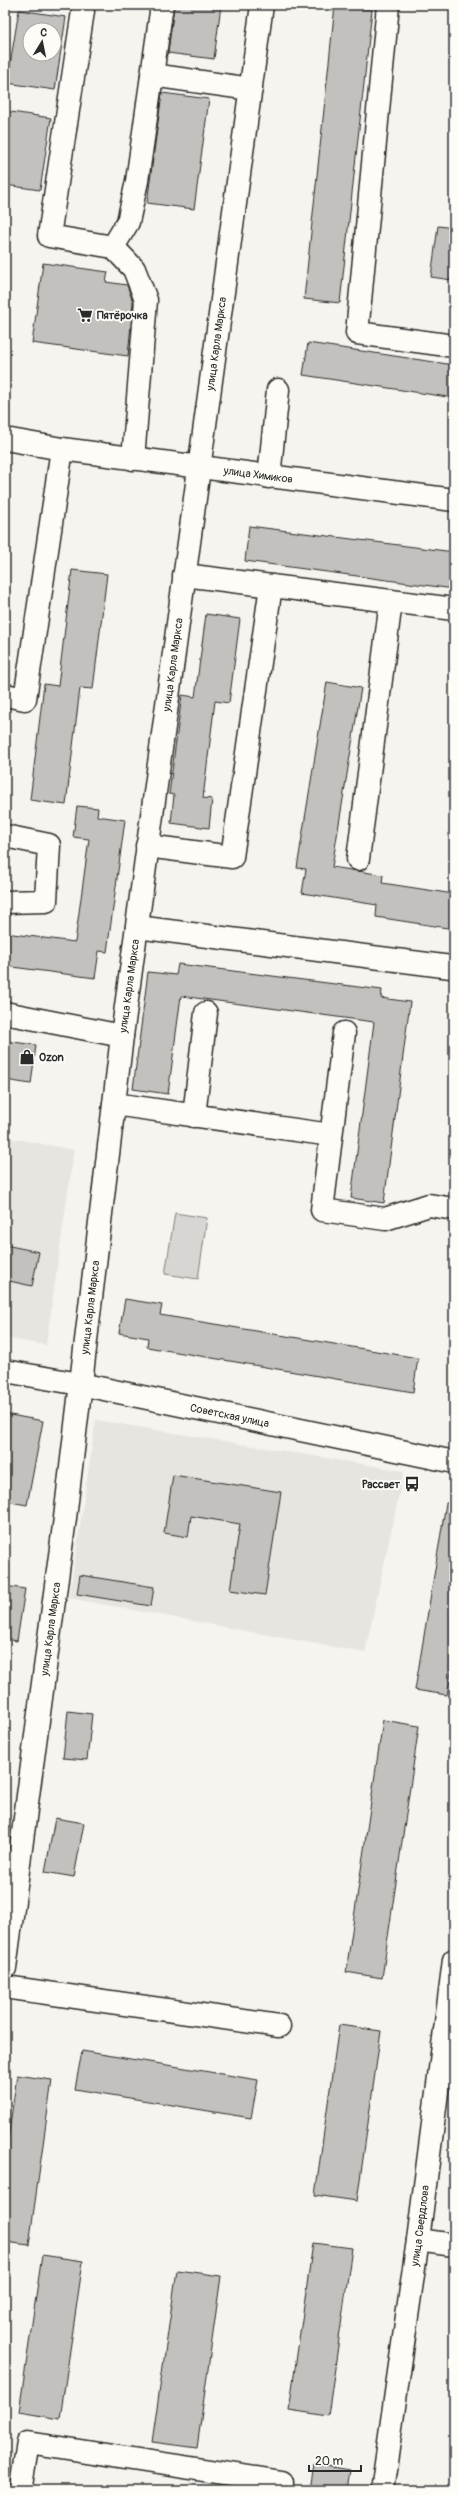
<svg xmlns="http://www.w3.org/2000/svg" width="459" height="2495" font-family="Pangolin,sans-serif">
  <style>
    .built { fill: #e6e5e0 }
    .green { fill: #d7d6d2; stroke: #81807e }
    .building { fill: #c2c1be; stroke: #2b2b2b; fill-rule: evenodd }
    .lines { fill: none; stroke-linecap: round; stroke-linejoin: round }
    .minor-casing { stroke: #2b2b2b; stroke-width: 25 }
    .minor { stroke: #fdfcf7; stroke-width: 22 }
    .labels { text-anchor: middle; stroke-width: 4; stroke-linejoin: round; paint-order: stroke }
    .poi-label { font-size: 11px; font-weight: bold; fill: #2b2b2b; stroke: #fdfcf7; text-anchor: start }
    .street-label { font-size: 11px; fill: #2b2b2b; stroke: #fdfcf7 }
  </style>
  <rect width="100%" height="100%" fill="#f5f4ef"/>
  <filter id="ink" filterUnits="userSpaceOnUse"><feTurbulence type="fractalNoise" baseFrequency=".025" numOctaves="2"/><feDisplacementMap in="SourceGraphic" scale="8" xChannelSelector="R" yChannelSelector="G"/><feConvolveMatrix kernelMatrix="1 2 1 2 8 2 1 2 1" color-interpolation-filters="sRGB"/></filter>
  <g filter="url(#ink)">
    <path class="built" d="M5 1137 74 1150 46 1345 5 1338Z
      M96 1420 404 1471 365 1653 69 1598Z"/>
    <path class="green" d="M175 1213 207 1218 198 1279 165 1274Z"/>
    <path class="building" d="M174 5H221L214 59 168 53Z
      M335 5 372 10 340 303 304 299Z
      M19 10 66 17 55 90 7 83ZM30 30H54V54H30Z
      M162 93 209 99 194 209 147 203Z
      M5 111 51 118 40 190 5 185Z
      M438 226 454 228 452 280 431 277Z
      M43 263 108 272 106 282 127 285 133 302 128 356 32 343Z
      M308 343 454 365V398L303 375Z
      M249 526 454 552V589L245 561Z
      M72 570 107 574 93 689 80 688 66 805 30 800 44 684 58 686Z
      M206 614 240 619 229 703 215 701 203 798 212 799 209 828 171 823 174 795 169 794 182 695 195 697Z
      M327 682 361 688 332 867 383 875 382 883 454 894V929L376 917 377 905 302 893 306 869 297 868Z
      M77 806 98 808 97 816 125 820 107 952 99 951 95 978 5 966V933L75 942 89 839 73 837Z
      M178 964 382 990 381 998 410 1002 384 1203 351 1198 374 1022 181 996 168 1094 133 1089 148 972 176 975Z
      M5 1041 36 1045 31 1084 5 1080Z
      M5 1245 39 1252 32 1286 5 1280Z
      M125 1299 162 1305 160 1315 418 1358 413 1392 147 1347 148 1338 119 1333Z
      M5 1414 43 1421 27 1505 5 1501Z
      M173 1475 281 1492 265 1595 230 1590 240 1524 191 1516 188 1537 164 1533Z
      M446 1503H454V1657L447 1695 415 1690Z
      M80 1575 154 1587 151 1606 77 1594Z
      M5 1586 25 1589 17 1641 5 1639Z
      M68 1711 92 1714 87 1760 63 1758Z
      M383 1720 419 1726 382 1978 346 1972Z
      M55 1818 84 1823 74 1877 45 1872Z
      M339 2025 381 2031 357 2201 315 2195Z
      M82 2051 258 2080 251 2118 75 2089Z
      M17 2075 52 2080 29 2245 5 2242V2160Z
      M313 2243 352 2248 328 2416 289 2410Z
      M42 2255 83 2261 60 2419 19 2412Z
      M177 2270 221 2276 197 2448 152 2442Z
      M314 2464 350 2470 347 2490H310Z"/>
    <g class="lines">
      <g class="minor-casing">
        <g id="minor">
          <path d="M388 5 357 333 454 346"/>
          <path d="M83 11 49 236 113 247"/>
          <path d="M152 75 251 89"/>
          <path d="M5 439 62 449 25 699 5 695"/>
          <path id="s1" d="M62 449 454 500"/>
          <path d="M133 459 146 300 134 269 113 247 128 222 137 181 162 5"/>
          <path d="M269 477 278 390"/>
          <path d="M184 575 454 609"/>
          <path d="M5 836 49 845 46 901 5 902"/>
          <path d="M147 846 232 857 271 586"/>
          <path d="M358 859 391 601"/>
          <path d="M137 927 451 967"/>
          <path d="M5 1013 122 1036"/>
          <path d="M344 1033 322 1210 385 1219 429 1205 454 1209"/>
          <path d="M114 1104 331 1135"/>
          <path d="M194 1116 206 1013"/>
          <path id="s2" d="M5 1371 80 1384 454 1462"/>
          <path id="s3" d="M5 1968 65 1518 122 1036 262 5"/>
          <path d="M5 1987 279 2026"/>
          <path d="M418 2240 454 2245"/>
          <path d="M20 2490 28 2443 282 2482 281 2490"/>
          <path id="s4" d="M382 2490 418 2240 454 1960"/>
        </g>
      </g>
      <use href="#minor" class="minor"/>
    </g>
  </g>
  <defs>
    <g id="supermarket-bare" transform="scale(1.2)"><path d="M-6-5.5h2.5l.6 2H6L4.5 2H-2.5L-4.4-4H-6ZM-1.5 3.2a1.3 1.3 0 1 0 .1 0ZM3 3.2a1.3 1.3 0 1 0 .1 0Z" fill="#2b2b2b" stroke="#fdfcf7" stroke-width="2.5" paint-order="stroke"/></g>
    <g id="shop-bare" transform="scale(1.2)"><path d="M-5-2.5h2.3a2.7 3.5 0 0 1 5.4 0H5L5.5 6h-11ZM-1.5-2.5h3a1.5 2.3 0 0 0-3 0Z" fill="#2b2b2b" stroke="#fdfcf7" stroke-width="2.5" paint-order="stroke"/></g>
    <g id="bus-bare" transform="scale(1.2)"><path d="M-5-6H5V4H4V6H2V4H-2V6H-4V4H-5ZM-3.5-4V0h7V-4ZM-3.5 1.2v1.5H-2V1.2ZM2 1.2v1.5H3.5V1.2Z" fill="#2b2b2b" stroke="#fdfcf7" stroke-width="2.5" paint-order="stroke"/></g>
  </defs>
  <g fill-rule="evenodd">
    <use href="#supermarket-bare" x="85" y="315"/>
    <use href="#shop-bare" x="27" y="1057"/>
    <use href="#bus-bare" x="412" y="1484"/>
  </g>
  <g class="labels">
    <g class="poi-label">
      <text x="97" y="319">Пятёрочка</text>
      <text x="39" y="1061">Ozon</text>
      <text x="400" y="1488" text-anchor="end">Рассвет</text>
    </g>
    <g class="street-label">
      <text dy="4" stroke="none"><textPath href="#s3" startOffset="1638">улица Карла Маркса</textPath></text>
      <text dy="4" stroke="none"><textPath href="#s1" startOffset="198">улица Химиков</textPath></text>
      <text dy="4" stroke="none"><textPath href="#s3" startOffset="1314">улица Карла Маркса</textPath></text>
      <text dy="4" stroke="none"><textPath href="#s3" startOffset="990">улица Карла Маркса</textPath></text>
      <text dy="4" stroke="none"><textPath href="#s3" startOffset="666">улица Карла Маркса</textPath></text>
      <text dy="4" stroke="none"><textPath href="#s2" startOffset="229">Советская улица</textPath></text>
      <text dy="4" stroke="none"><textPath href="#s3" startOffset="342">улица Карла Маркса</textPath></text>
      <text dy="4" stroke="none"><textPath href="#s4" startOffset="267">улица Свердлова</textPath></text>
    </g>
  </g>
  <rect width="459" height="2495" fill="none" stroke="#fdfcf7" stroke-width="20"/>
  <rect x="10" y="10" width="439" height="2475" fill="none" stroke="#2b2b2b" stroke-width="1.5" filter="url(#ink)"/>
  <g transform="translate(42 42) rotate(10)"><circle r="19" fill="#fdfcf7" stroke="#a9a8a5"/>
  <path d="M0-3L7 15L0 10L-7 15Z" fill="#2b2b2b"/>
  <text y="-6" font-size="11" font-weight="bold" text-anchor="middle" fill="#2b2b2b">С</text>
  </g>
  <path d="M309 2465v6h52v-6" fill="none" stroke="#2b2b2b" stroke-width="2"/>
  <text x="315" y="2465" font-size="12" fill="#2b2b2b" stroke="#fdfcf7" stroke-width="3" paint-order="stroke">20 m</text>
</svg>
